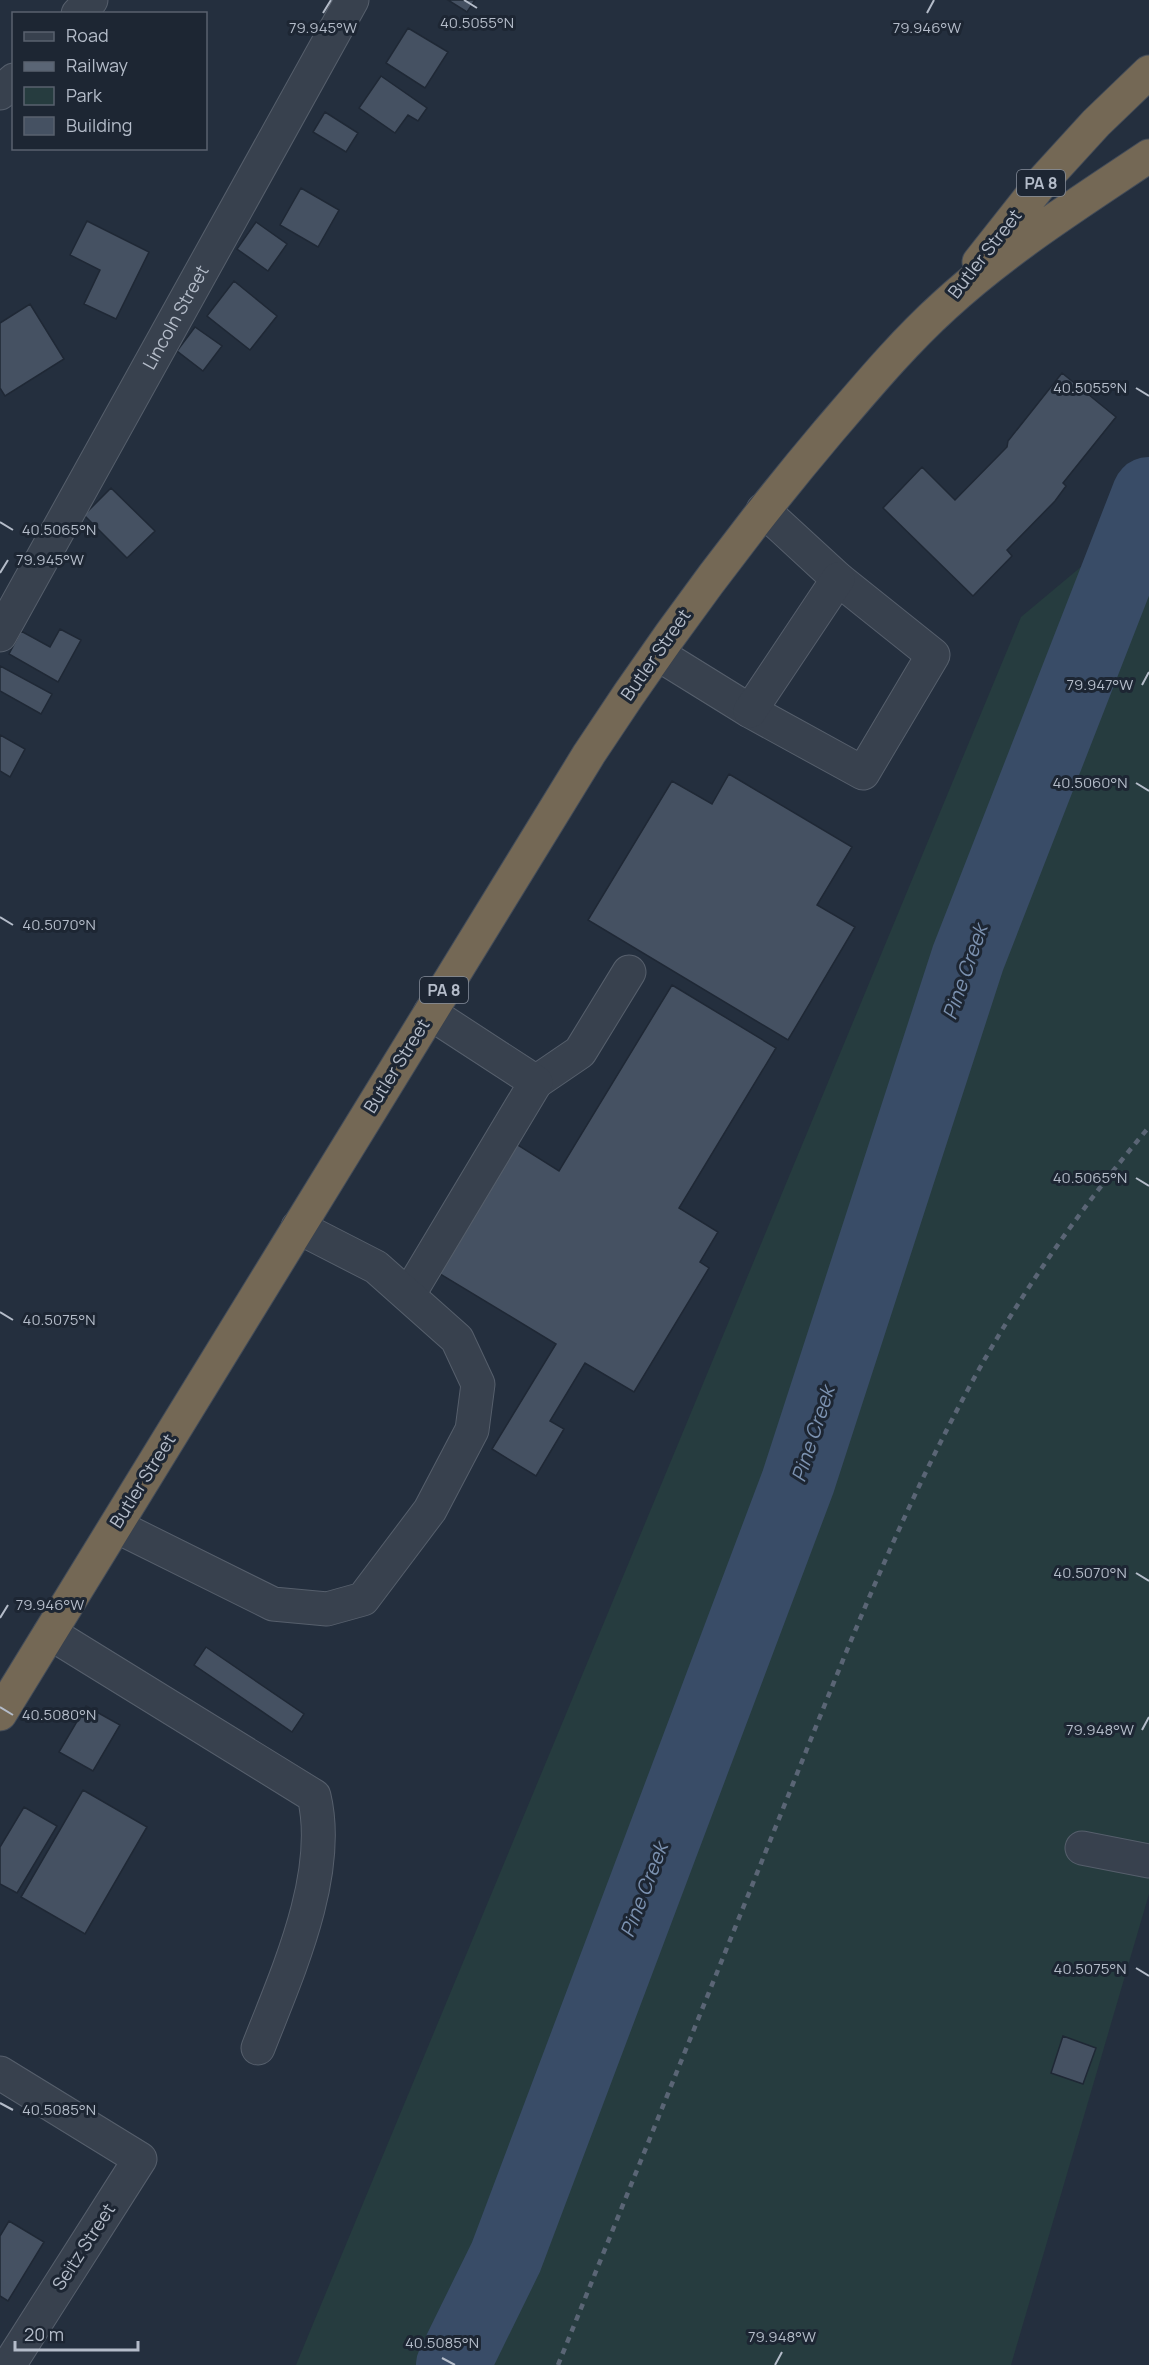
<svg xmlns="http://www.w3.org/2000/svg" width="1149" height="2365" font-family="Manrope,sans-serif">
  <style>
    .green { fill: #263c3f }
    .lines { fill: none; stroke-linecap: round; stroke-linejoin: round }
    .river { stroke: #394c67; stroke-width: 74 }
    .building { fill: #455162; stroke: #1f2835; stroke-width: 1.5 }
    .minor-casing { stroke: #565f6c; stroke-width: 35 }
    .highway-casing { stroke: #434c59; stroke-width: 35 }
    .minor { stroke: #38414e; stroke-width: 33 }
    .highway { stroke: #746855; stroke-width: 33 }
    .rail { stroke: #5a6575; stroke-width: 4.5; stroke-dasharray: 6 6; stroke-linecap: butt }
    .ticks { fill: none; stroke: #b4bcc9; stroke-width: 2 }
    .labels { text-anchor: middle; stroke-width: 6; stroke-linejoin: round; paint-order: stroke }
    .shield { fill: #1d2633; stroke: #878f9c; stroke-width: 1.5 }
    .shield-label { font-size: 16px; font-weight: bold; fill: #b4bcc9 }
    .street-label { font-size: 18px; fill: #b4bcc9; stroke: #1d2633 }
    .water-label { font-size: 20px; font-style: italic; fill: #7c92b1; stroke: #1d2633 }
    .ticks-label { font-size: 15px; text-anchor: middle; fill: #b4bcc9; stroke: #1d2633; stroke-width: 6; stroke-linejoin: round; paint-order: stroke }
  </style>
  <rect width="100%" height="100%" fill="#242f3e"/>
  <path class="green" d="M1149 510V1894L1011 2365H296L1021 617Z"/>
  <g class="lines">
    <path class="river" d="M453 2365 506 2257 798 1482 968 958 1149 494"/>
  </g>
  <path class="building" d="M448 0H475L467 12Z
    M408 28 448 52 425 88 386 63Z
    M381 76 427 108 418 121 408 115 395 133 359 108Z
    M325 112 358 133 346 152 313 132Z
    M301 188 339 210 318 247 280 225Z
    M87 221 149 252 116 319 84 304 100 270 70 255Z
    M256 222 287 244 268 271 237 249Z
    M234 281 277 316 250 350 207 316Z
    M30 304 64 359 5 396 0 388V323Z
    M195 327 222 346 203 371 177 351Z
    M1062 373 1116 417 1063 483 1066 486 1055 501 1007 550 1012 556 973 596 883 508 922 467 955 500 1007 447 1008 441Z
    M111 488 155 531 127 558 84 515Z
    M60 629 81 640 58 682 9 654 21 631 50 647Z
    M0 666 52 694 41 714 0 691Z
    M0 735 25 749 10 777 0 771Z
    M729 774 852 847 817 905 855 927 788 1040 588 920 672 781 712 804Z
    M672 985 776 1048 679 1208 718 1232 700 1262 709 1268 634 1392 585 1363 550 1421 564 1429 536 1476 492 1449 556 1344 427 1266 505 1137 559 1171Z
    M206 1647 304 1714 292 1732 194 1665Z
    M86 1706 120 1725 93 1771 59 1752Z
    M83 1790 147 1827 85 1934 21 1897Z
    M24 1807 57 1826 17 1893 0 1884V1847Z
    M1063 2036 1096 2048 1083 2084 1051 2073Z
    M9 2221 44 2242 8 2301 0 2296V2236Z"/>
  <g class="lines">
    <g class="minor-casing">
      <g id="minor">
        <path d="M78 14 91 0"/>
        <path d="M0 93 14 80"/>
        <path id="s1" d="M0 635 352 0"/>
        <path d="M658 654 750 711 863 773 933 655 838 579 763 510"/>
        <path d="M750 711 838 579"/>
        <path d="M536 1082 580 1052 629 972"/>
        <path d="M409 1294 536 1082 430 1013"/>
        <path d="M116 1526 273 1604 327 1609 363 1599 430 1510 472 1430 478 1384 457 1339 376 1267 298 1227"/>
        <path d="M50 1633 314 1796C333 1875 286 1976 258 2048"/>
        <path d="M1082 1848 1149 1861"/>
        <path d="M0 2073 140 2159 9 2365"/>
      </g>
    </g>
    <g class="highway-casing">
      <path id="highway" d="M979 262 1043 181 1096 123 1149 72
        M0 1714 589 754C662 642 741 535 827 433 864 390 901 345 944 306 1006 249 1079 203 1149 156"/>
    </g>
    <use href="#minor" class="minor"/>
    <use href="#highway" class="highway"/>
    <path class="rail" d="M558 2365C631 2185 704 2005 776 1826 835 1680 891 1533 965 1395 1016 1299 1079 1210 1149 1127"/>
  </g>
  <path class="ticks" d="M464 0 477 8M323 13 331 0M927 13 934 0M1136 388 1149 396M0 522 13 530M0 573 8 560M1142 685 1149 672M1136 783 1149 791M0 917 13 925M1136 1178 1149 1186M0 1312 13 1320M1136 1573 1149 1581M0 1618 8 1605M0 1707 13 1715M1142 1730 1149 1717M1136 1968 1149 1976M0 2103 13 2110M442 2358 455 2365M775 2365 782 2352"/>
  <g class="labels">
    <g class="shield">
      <rect x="1017" y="170" width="48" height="26" rx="4.5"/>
      <rect x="420" y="977" width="48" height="26" rx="4.5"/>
    </g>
    <g class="shield-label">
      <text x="1041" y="189">PA 8</text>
      <text x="444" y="996">PA 8</text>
    </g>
    <g class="street-label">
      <text transform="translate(985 254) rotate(-52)" y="6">Butler Street</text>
      <text dy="6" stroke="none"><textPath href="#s1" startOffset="363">Lincoln Street</textPath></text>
      <text transform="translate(656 655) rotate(-55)" y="6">Butler Street</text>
      <text transform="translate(397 1066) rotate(-58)" y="6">Butler Street</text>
      <text transform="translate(143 1481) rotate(-58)" y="6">Butler Street</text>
      <text transform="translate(84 2247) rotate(-57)" y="6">Seitz Street</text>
    </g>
    <g class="water-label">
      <text transform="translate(965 972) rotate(-71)" y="7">Pine Creek</text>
      <text transform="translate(813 1434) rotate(-72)" y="7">Pine Creek</text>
      <text transform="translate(644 1890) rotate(-69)" y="7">Pine Creek</text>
    </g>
  </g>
  <g class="ticks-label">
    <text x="477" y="28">40.5055°N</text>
    <text x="323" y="33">79.945°W</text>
    <text x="927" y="33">79.946°W</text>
    <text x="1090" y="393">40.5055°N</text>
    <text x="59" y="535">40.5065°N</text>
    <text x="50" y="565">79.945°W</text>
    <text x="1100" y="690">79.947°W</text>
    <text x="1090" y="788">40.5060°N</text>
    <text x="59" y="930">40.5070°N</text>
    <text x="1090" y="1183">40.5065°N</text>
    <text x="59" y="1325">40.5075°N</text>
    <text x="1090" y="1578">40.5070°N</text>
    <text x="50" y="1610">79.946°W</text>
    <text x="59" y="1720">40.5080°N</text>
    <text x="1100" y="1735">79.948°W</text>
    <text x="1090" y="1974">40.5075°N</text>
    <text x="59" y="2115">40.5085°N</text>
    <text x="782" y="2342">79.948°W</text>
    <text x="442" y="2348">40.5085°N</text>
  </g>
  <rect x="12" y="12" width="195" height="138" fill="#1d2633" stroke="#59626f" stroke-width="1.5"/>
  <rect x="24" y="32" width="30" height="9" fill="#38414e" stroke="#59626f" stroke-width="1.5"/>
  <text x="66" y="42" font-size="18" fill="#b4bcc9">Road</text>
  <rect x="24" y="62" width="30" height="9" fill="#5a6575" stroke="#59626f" stroke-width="1.5"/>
  <text x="66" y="72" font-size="18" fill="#b4bcc9">Railway</text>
  <rect x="24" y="87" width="30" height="18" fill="#263c3f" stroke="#59626f" stroke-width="1.5"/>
  <text x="66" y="102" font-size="18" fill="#b4bcc9">Park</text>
  <rect x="24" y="117" width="30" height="18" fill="#455162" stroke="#59626f" stroke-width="1.5"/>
  <text x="66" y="132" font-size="18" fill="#b4bcc9">Building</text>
  <path d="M15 2341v9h123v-9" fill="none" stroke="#b4bcc9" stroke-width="3"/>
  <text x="24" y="2341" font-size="18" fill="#b4bcc9" stroke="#1d2633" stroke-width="4.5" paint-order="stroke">20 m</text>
</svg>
